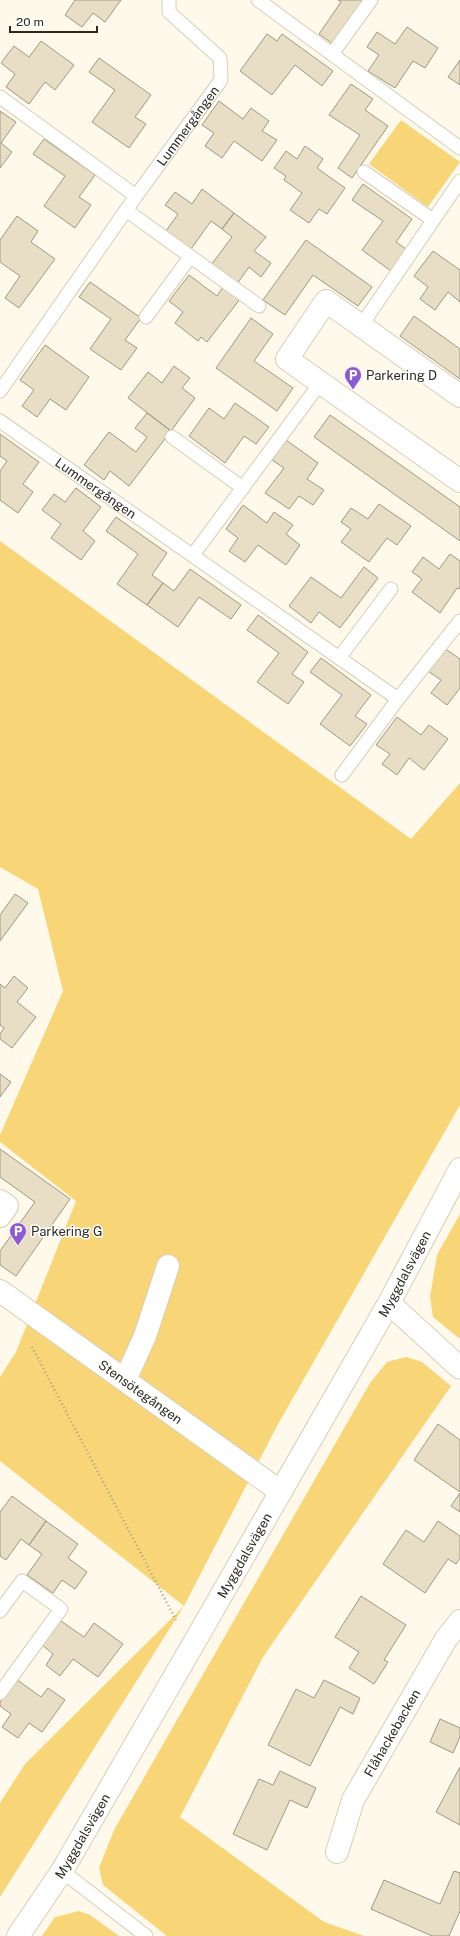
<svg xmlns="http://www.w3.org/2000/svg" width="460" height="1936" font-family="'Public Sans',sans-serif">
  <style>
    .green { fill: #f8d576 }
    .building { fill: #e7dec5; stroke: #a09781 }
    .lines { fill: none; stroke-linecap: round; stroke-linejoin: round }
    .lane-casing { stroke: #d7ceb6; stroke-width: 15 }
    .street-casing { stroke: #d7ceb6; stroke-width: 24 }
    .secondary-casing { stroke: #d7ceb6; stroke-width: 24 }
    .path { stroke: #a4a094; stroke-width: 2.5; stroke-dasharray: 1 3; stroke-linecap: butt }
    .lane { stroke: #fff; stroke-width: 13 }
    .street { stroke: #fff; stroke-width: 22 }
    .secondary { stroke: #fff; stroke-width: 22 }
    .labels { text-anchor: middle; stroke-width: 3; stroke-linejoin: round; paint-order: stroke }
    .street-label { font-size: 13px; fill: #2c2920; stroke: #fff }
    .poi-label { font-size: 13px; fill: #2c2920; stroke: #fff; text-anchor: start }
  </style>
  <rect width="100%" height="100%" fill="#fef9ea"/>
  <path class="green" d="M401 120 460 162 428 207 369 164Z
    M0 541 411 839 460 783V1105L277 1426 184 1606 0 1897V1803L25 1764 184 1606 0 1461V1377L16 1352 76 1201 0 1142V1135L63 991 38 889 0 867Z
    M460 1214V1339L433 1317 430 1297 437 1255Z
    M406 1357 422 1362 451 1386 263 1657 180 1817 324 1922 364 1936H167L103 1885 99 1868 114 1830 370 1383 387 1362Z
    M79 1911 90 1915 119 1936H42L55 1917Z"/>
  <path class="building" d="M75 0H121L105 22 93 13 82 27 65 15Z
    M338 0H363L333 44 319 34 341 2Z
    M407 27 438 48 425 68 413 61 395 88 368 71 379 55 367 47 377 32 395 44Z
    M267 34 277 41 282 34 333 71 322 86 295 65 272 95 240 71Z
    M41 41 74 65 55 90 45 82 29 104 6 87 15 74 1 63 14 46 29 57Z
    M99 58 151 95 135 117 146 124 129 148 92 122 115 90 89 72Z
    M460 60V85L448 77Z
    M351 84 373 99 365 110 388 126 352 178 338 168 360 135 329 115Z
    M219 101 243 119 251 108 269 121 262 131 277 140 262 161 234 141 222 158 205 146 214 133 202 125Z
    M0 111 16 122 1 143 12 152 0 168Z
    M44 139 95 175 79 197 91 205 75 228 44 206 65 176 33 154Z
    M305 146 323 159 317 168 345 188 327 214 319 209 309 223 290 210 302 193 284 180 286 176 274 168 286 151 297 159Z
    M363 184 412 219 396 242 406 249 391 271 362 250 383 221 352 200Z
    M202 189 234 213 222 229 211 221 191 249 166 231 178 214 165 205 175 192 192 204Z
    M234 213 266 237 254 251 271 263 261 277 249 267 237 284 211 265 232 237 222 229Z
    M17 216 38 231 31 242 55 259 19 308 5 298 20 276 0 262V240Z
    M306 240 372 287 358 306 313 275 285 315 263 300Z
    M433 251 460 270V302L448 292 435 310 420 299 428 287 414 276Z
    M189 275 217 296 223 287 240 299 207 342 201 337 198 341 175 323 183 312 169 301Z
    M90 282 141 318 125 340 137 348 121 370 90 349 111 319 79 297Z
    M414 316 460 349V379L400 336Z
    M251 318 273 334 254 361 293 388 277 411 216 368Z
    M45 345 89 377 66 410 50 399 37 417 22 406 34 390 20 380Z
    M174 366 190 378 182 388 195 398 171 431 128 398 148 372 162 383Z
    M235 403 269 427 256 444 244 436 225 463 189 436 209 408 224 419Z
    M147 413 171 431 129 486 110 471 104 480 84 465 109 432 136 452 147 437 135 428Z
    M330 415 460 507V541L314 437Z
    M0 434 39 462 23 484 33 492 18 513 0 500V471L7 461 0 456Z
    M286 440 318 463 307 479 324 490 313 505 299 496 289 509 265 493 284 468 272 460Z
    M76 488 101 507 83 531 95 541 81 560 51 538 61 524 42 510 54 494 65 502Z
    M379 504 411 526 397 545 387 538 369 562 341 542 351 529 341 522 351 508 368 519Z
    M243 505 267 523 274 512 293 525 286 534 300 545 286 565 258 545 245 562 229 551 238 538 226 529Z
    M116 517 167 553 152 575 163 583 147 605 117 584 138 554 106 531Z
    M450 554 460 561V589L457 588 440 613 412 592 422 579 412 572 423 557 439 569Z
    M364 567 378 578 340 628 319 612 311 623 289 606 311 577 341 598Z
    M190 569 241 605 231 619 199 597 178 627 147 605 163 583 174 591Z
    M258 615 308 652 292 674 304 682 288 704 257 682 279 653 247 630Z
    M444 648 460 659V688L447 705 431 693 441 680 428 671Z
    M321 658 371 695 355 716 367 724 350 746 320 724 342 695 310 672Z
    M397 717 421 735 429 725 448 739 424 770 409 758 397 775 382 764 390 754 376 745Z
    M15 894 28 903 0 941V915Z
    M14 976 28 988 17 1002 36 1017 12 1048 0 1039V1034L4 1028 0 1025V984L5 988Z
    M0 1074 11 1082 0 1097Z
    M0 1149 70 1199 16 1276 0 1265V1251L35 1202 0 1177Z
    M438 1424 460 1440V1492L414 1460Z
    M460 1493V1512L451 1506Z
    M12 1496 46 1521 29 1545 21 1539 6 1560 0 1556V1512Z
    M46 1521 78 1544 68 1558 87 1572 75 1589 62 1580 53 1593 27 1575 42 1554 29 1545Z
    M438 1521 460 1536V1558L456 1564 448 1559 425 1593 383 1564 406 1530 424 1542Z
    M361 1596 406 1625 384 1660 388 1662 374 1684 349 1668 359 1652 335 1637Z
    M58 1619 84 1637 94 1623 123 1644 98 1677 73 1659 60 1676 46 1665 53 1654 41 1644Z
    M16 1679 41 1697 48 1688 65 1700 42 1732 29 1723 18 1738 2 1727 11 1714 0 1706V1702Z
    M324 1680 360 1698 353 1714 340 1707 310 1766 268 1745 296 1689 314 1698Z
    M440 1719 460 1728V1737L453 1753 430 1742Z
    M460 1767V1825L436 1812Z
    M280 1771 316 1788 307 1808 290 1800 267 1850 233 1834 259 1779 273 1785Z
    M454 1871 460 1873V1911L449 1936H432L371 1909 384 1880 440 1904Z"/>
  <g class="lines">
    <g class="lane-casing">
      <g id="lane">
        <path d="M258 0 460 148"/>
        <path d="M332 54 371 0"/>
        <path d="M0 97 136 196"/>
        <path d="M364 172 433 220"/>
        <path d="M126 210 259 306"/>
        <path d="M146 317 190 257"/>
        <path d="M361 326 460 181"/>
        <path id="s1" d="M0 391 136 196 221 80 220 58 169 12V0"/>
        <path id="s2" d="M0 421 398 699 460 621"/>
        <path d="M172 437 243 488"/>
        <path d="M193 555 321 382"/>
        <path d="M339 658 391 589"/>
        <path d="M342 775 398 699"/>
        <path d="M0 1611 22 1581 61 1609 0 1693"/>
        <path d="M62 1871 146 1936"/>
      </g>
    </g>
    <g class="street-casing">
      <g id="street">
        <path d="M460 396 326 301 287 359 460 481"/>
        <path d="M0 1201 7 1206 0 1216"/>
        <path id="s3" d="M0 1291 281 1492"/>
        <path d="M389 1303 460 1368"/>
        <path d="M125 1380 145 1336 168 1266"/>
        <path id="s4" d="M337 1852 353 1800 446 1639 460 1621"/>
      </g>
    </g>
    <g class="secondary-casing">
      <g id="secondary">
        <path id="s5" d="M18 1936 62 1871 191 1648 389 1303 460 1169"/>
      </g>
    </g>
    <path class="path" d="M32 1347 176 1620"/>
    <use href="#lane" class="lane"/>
    <use href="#street" class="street"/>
    <use href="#secondary" class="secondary"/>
  </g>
  <defs>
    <g id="parking-pin" transform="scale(0.9)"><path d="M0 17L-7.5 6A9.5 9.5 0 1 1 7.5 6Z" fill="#8c5ad2" stroke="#fff"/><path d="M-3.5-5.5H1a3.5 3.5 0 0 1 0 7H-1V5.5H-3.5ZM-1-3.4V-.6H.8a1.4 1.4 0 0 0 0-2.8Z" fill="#fff"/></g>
  </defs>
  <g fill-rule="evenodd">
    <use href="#parking-pin" x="353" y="375"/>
    <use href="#parking-pin" x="18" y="1231"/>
  </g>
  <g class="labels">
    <g class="street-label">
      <text dy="5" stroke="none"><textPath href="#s1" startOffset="325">Lummergången</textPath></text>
      <text dy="5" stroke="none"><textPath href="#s2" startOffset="117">Lummergången</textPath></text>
      <text dy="5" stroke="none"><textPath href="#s5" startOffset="767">Myggdalsvägen</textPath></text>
      <text dy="5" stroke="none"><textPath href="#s3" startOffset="173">Stensötegången</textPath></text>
      <text dy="5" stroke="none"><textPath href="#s5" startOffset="443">Myggdalsvägen</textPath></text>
      <text dy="5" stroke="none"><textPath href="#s4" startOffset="132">Flåhackebacken</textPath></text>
      <text dy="5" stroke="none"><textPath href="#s5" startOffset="119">Myggdalsvägen</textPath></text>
    </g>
    <g class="poi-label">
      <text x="366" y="380">Parkering D</text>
      <text x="31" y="1236">Parkering G</text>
    </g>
  </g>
  <path d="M10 26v6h87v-6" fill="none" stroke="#2c2920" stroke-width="2"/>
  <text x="16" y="26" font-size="12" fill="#2c2920" stroke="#ffffff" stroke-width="3" paint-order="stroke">20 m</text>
</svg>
